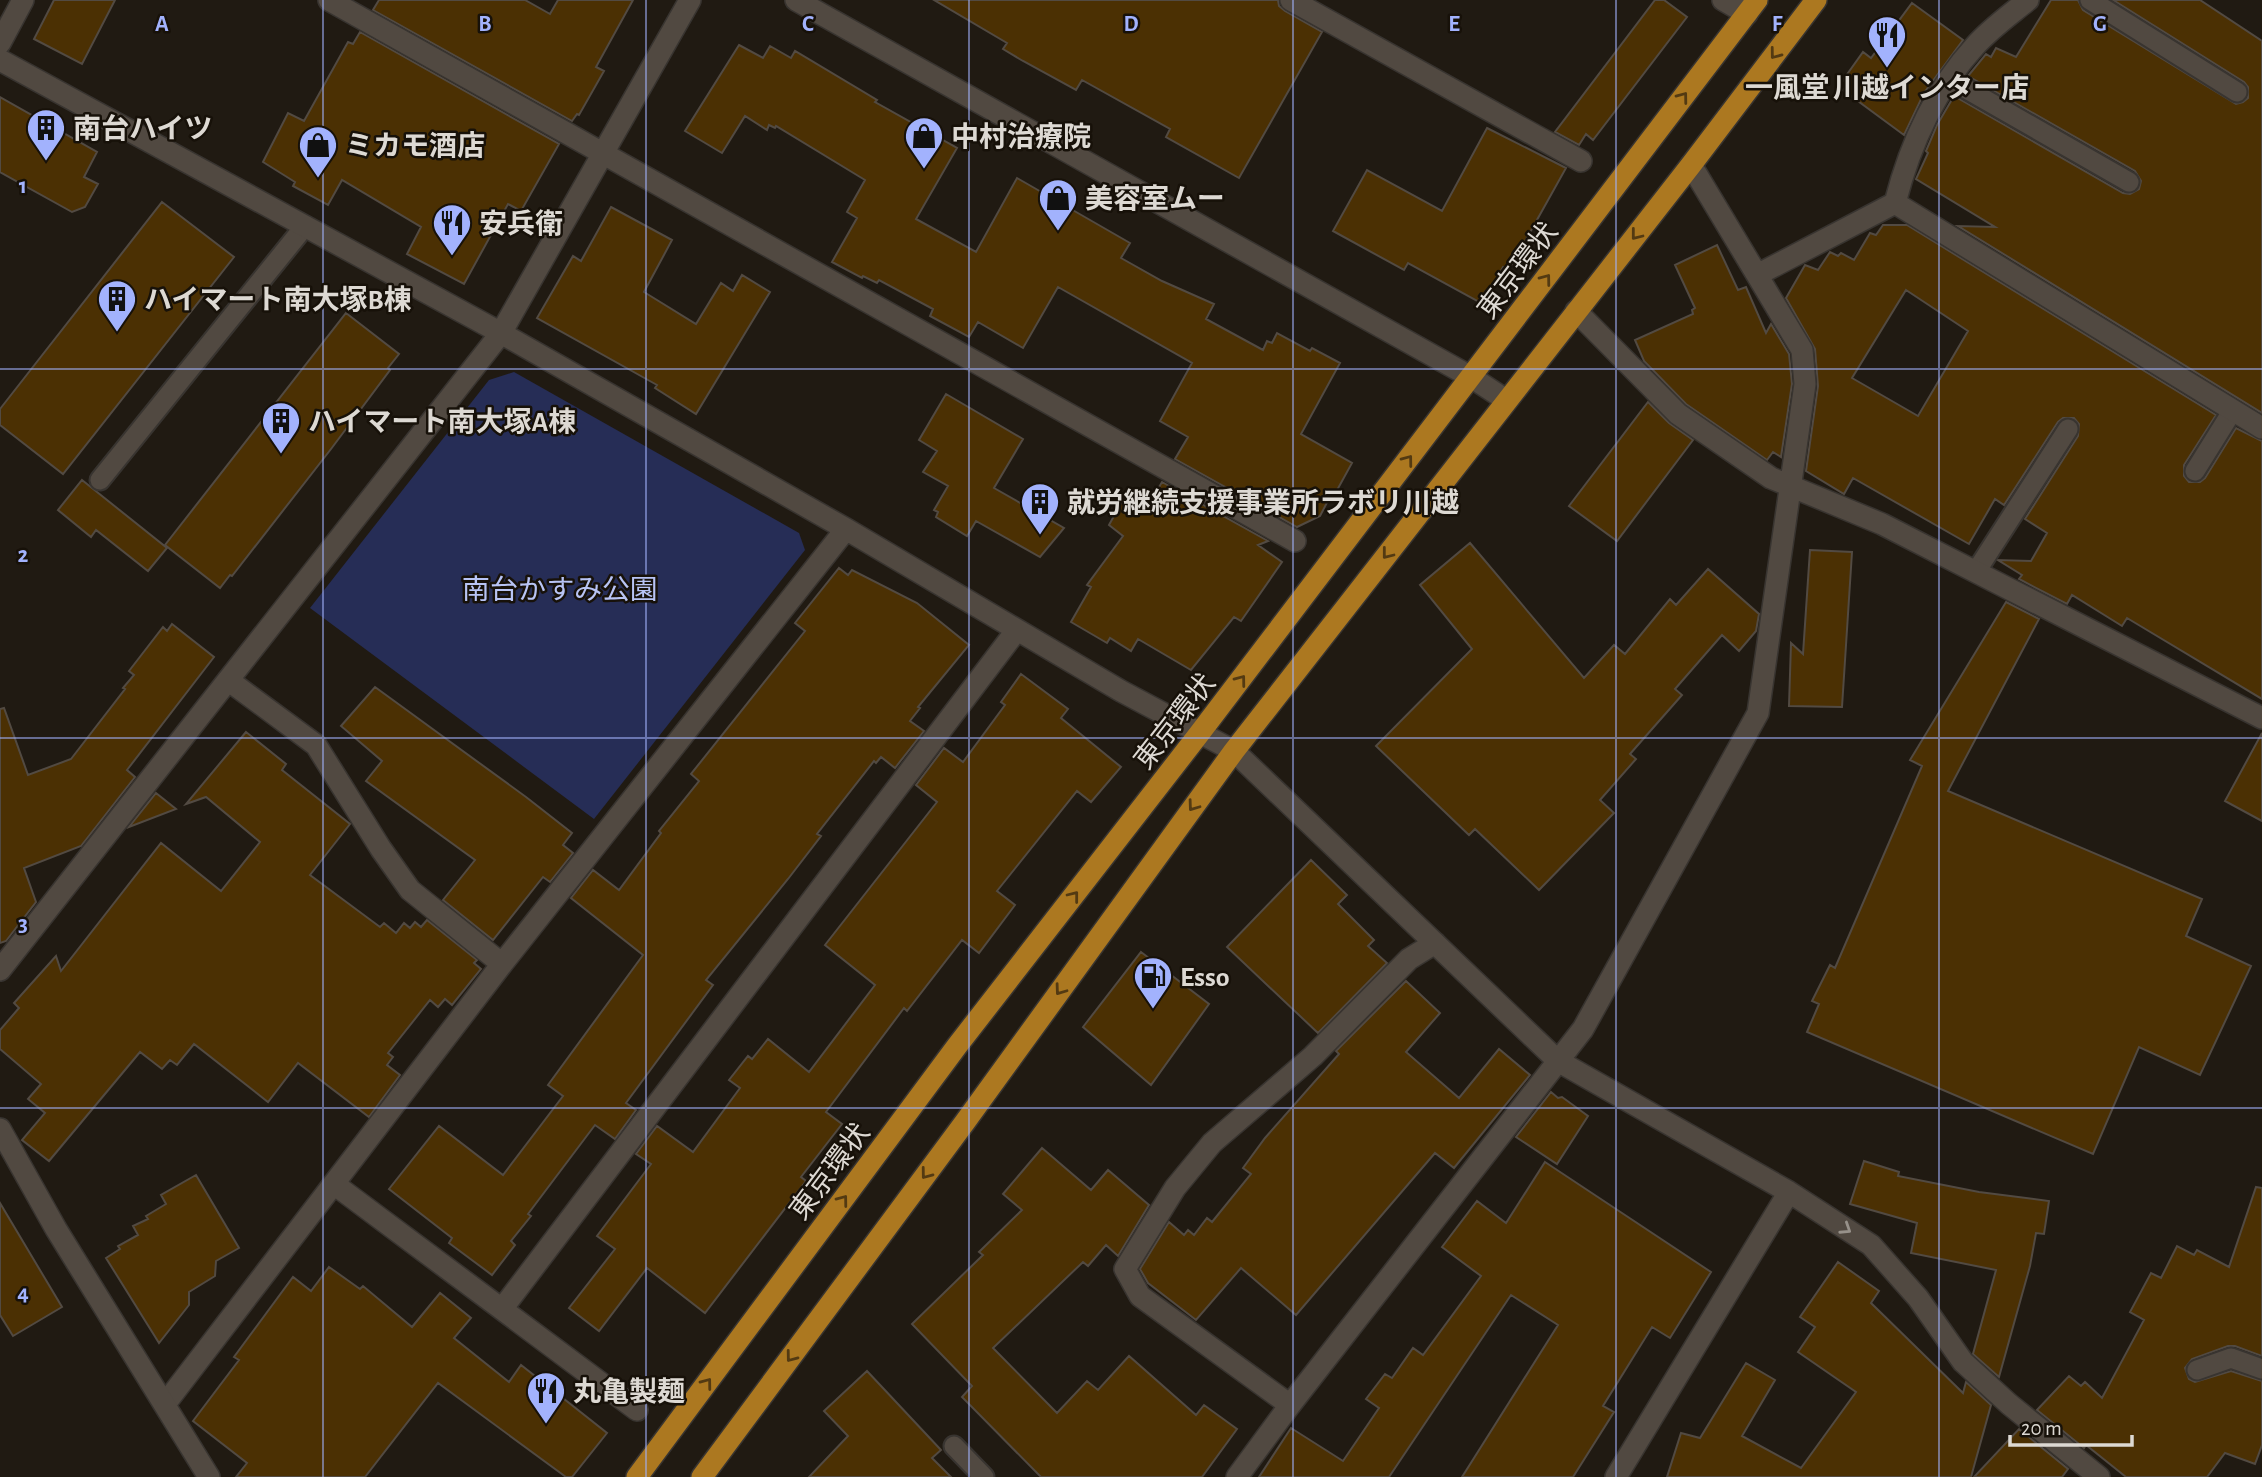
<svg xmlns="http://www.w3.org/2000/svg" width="2262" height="1477" font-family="'Alegreya Sans','Noto Sans JP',sans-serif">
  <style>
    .green { fill: #262d56 }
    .building { fill: #4b3003; stroke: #524a42; stroke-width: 2; fill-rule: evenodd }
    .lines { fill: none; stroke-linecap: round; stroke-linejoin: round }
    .service-casing { stroke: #383430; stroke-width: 23 }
    .minor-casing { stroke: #383430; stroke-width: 24 }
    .tertiary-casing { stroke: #383430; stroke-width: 24 }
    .trunk-casing { stroke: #383430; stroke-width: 24 }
    .service { stroke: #514941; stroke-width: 19 }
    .minor { stroke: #514941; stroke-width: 21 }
    .tertiary { stroke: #514941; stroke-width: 21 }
    .trunk { stroke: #ac7820; stroke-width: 21 }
    .oneway { stroke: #533a12 }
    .oneway2 { stroke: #97918a }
    .grid { fill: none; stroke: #a2b2fd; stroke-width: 2; stroke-opacity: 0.55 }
    .labels { text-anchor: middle; stroke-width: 5; stroke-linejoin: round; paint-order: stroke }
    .poi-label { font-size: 28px; font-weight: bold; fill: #ddd9d3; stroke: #171109; text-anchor: start }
    .street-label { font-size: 28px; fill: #ddd9d3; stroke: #171109 }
    .park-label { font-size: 28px; fill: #b8c4f5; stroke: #171109 }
    .grid-label { font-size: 23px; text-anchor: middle; font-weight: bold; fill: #a2b2fd; stroke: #171109; stroke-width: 5; stroke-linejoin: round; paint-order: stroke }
  </style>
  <rect width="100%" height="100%" fill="#201a12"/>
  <path class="green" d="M514 372 799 533 805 550 594 819 310 608 489 380Z"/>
  <path class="building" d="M54 0H115L82 64 34 39Z
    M379 0H525L550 14 558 0H633L596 67 604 71 579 115 577 114 572 121 373 10Z
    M934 0H1278L1279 6 1285 11 1322 32 1239 178 1166 137 1170 129 1082 80 1076 90 1023 61 1003 49 1007 43Z
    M1655 0H1664L1687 17 1593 140 1586 134 1579 145 1555 132Z
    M2051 0H2078L2083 10 2236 104 2243 102 2248 98V87L2244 82 2113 0H2200L2262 41V413L1958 226 1995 227 1916 179 1928 153 1926 151 1937 125 1954 96 2123 193 2130 194 2139 189 2141 181 2135 171 1968 76 1986 54 1991 57 1996 48 2016 57Z
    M1912 3 1963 40 1924 93 1904 135 1843 90 1848 84 1843 80 1863 52 1871 58Z
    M360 32 559 144 521 211 508 204 464 284 407 254 421 227 342 180 328 205 293 186 295 182 263 162 288 113 304 121 348 42 353 44Z
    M739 45 763 58 770 46 791 58 795 51 877 100 875 102 957 148 916 219 976 252 1017 178 1130 243 1121 258 1162 281 1214 304 1206 319 1263 350 1267 341 1272 343 1277 333 1310 351 1312 348 1340 363 1301 434 1352 463 1336 492 1333 491 1320 516 1297 527 1175 459 1188 437 1160 421 1192 363 1058 287 1023 348 978 322 969 337 930 316 933 309 879 280 877 283 863 276 862 278 832 262 857 218 847 212 865 180 776 126 775 128 769 125 767 130 745 116 722 153 685 131Z
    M0 97 97 152 84 177 98 184 85 207 72 212 0 172Z
    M1487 128 1566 168 1514 261 1508 269 1503 267 1488 294 1485 292 1479 302 1408 263 1404 270 1333 231 1367 170 1442 211Z
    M162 202 234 257 63 474 0 425V409Z
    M611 207 672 240 644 292 696 324 721 283 733 291 742 275 770 292 696 414 655 388 657 385 537 318 573 256 581 261Z
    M1883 225H1907L2216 415 2184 465V476L2189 482H2200L2205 478 2236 428 2262 441V699L2127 618 2122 626 2072 595 2067 604 2019 579 2022 575 1998 560 2031 561 2047 533 2025 519 2078 436 2079 424 2074 418H2063L2058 422 2004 505 1995 499 1969 544 1853 478 1844 494 1806 471 1818 386 1815 349 1786 298 1805 265 1818 270 1830 252 1838 256 1841 253 1854 260 1870 233 1876 235ZM1906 290 1968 331 1918 416 1852 378Z
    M1717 245 1738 290 1746 287 1766 333 1771 324 1789 354 1792 384 1781 457 1773 452 1767 460 1686 404 1644 361 1635 340 1693 314 1692 310 1695 308 1675 265Z
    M346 313 399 354 388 368 390 370 331 449 232 576 230 575 220 588 165 545Z
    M946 394 1023 439 994 488 1064 528 1040 557 976 521 967 536 936 517 938 512 934 510 948 486 923 472 937 451 919 440Z
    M1648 402 1669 423 1693 440 1617 541 1569 506Z
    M82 480 167 548 148 571 96 530 91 537 58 510Z
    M1162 482 1268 541 1258 545 1282 562 1241 621 1234 617 1191 670 1138 639 1131 651 1110 638 1107 643 1071 622 1091 587 1087 585 1123 536 1109 525 1125 496 1142 506 1147 497 1152 499Z
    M1470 543 1584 678 1614 645 1625 654 1670 599 1676 605 1708 569 1759 614 1756 631 1739 651 1722 635 1675 689 1682 695 1630 754 1636 759 1600 800 1614 813 1539 890 1475 829 1469 835 1376 746 1472 649 1420 585Z
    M1810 550 1852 552 1842 707 1789 706 1791 643 1803 654Z
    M839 568 848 575 852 570 917 603 969 645 918 707 920 708 910 721 924 731 895 768 881 757 876 763 874 761 817 834 821 836 788 879 706 980 713 985 626 1103 636 1110 615 1139 595 1125 528 1214 531 1216 511 1241 515 1245 492 1275 449 1243 452 1238 389 1189 439 1126 503 1175 563 1096 548 1085 643 955 571 898 593 870 619 890 661 833 659 831 699 781 691 774 805 631 795 623Z
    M2006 602 2039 619 1948 791 2202 899 2186 936 2251 966 2200 1075 2139 1047 2093 1154 1807 1032 1819 1004 1812 1001 1830 965 1835 968 1922 766 1910 760Z
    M172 624 214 657 127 770 135 777 81 846 24 868 36 902 6 941 0 943V709L4 708 28 775 71 759 125 689 123 688 134 675 129 671 163 627 167 631Z
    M1021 674 1068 709 1061 718 1121 767 1091 802 1077 791 997 891 1015 905 979 953 962 940 907 1011 904 1008 826 1112 842 1124 801 1177 806 1181 705 1313 647 1268 599 1331 569 1308 615 1249 597 1236 651 1164 636 1154 657 1126 693 1152 740 1088 729 1080 748 1056 752 1059 768 1039 809 1072 875 985 825 945 937 802 916 785 944 748 963 762 1005 705 1001 702Z
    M375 687 526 797 572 833 563 845 573 853 550 882 543 877 493 940 443 900 475 860 366 781 382 761 341 726Z
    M246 732 286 764 282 770 350 824 310 875 380 927 384 923 396 933 404 923 410 928 415 922 421 927 427 920 477 960 474 963 481 969 452 1005 445 999 438 1007 430 1000 388 1053 393 1057 387 1065 400 1075 369 1117 298 1063 268 1102 194 1044 177 1065 170 1060 162 1069 140 1052 49 1161 22 1140 45 1113 28 1099 41 1084 0 1049V1030L19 1008 14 1003 56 956 61 971 161 843 221 891 260 842 206 797 186 804Z
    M2262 733V821L2225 801Z
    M156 793 176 809 129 827Z
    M1311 860 1347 895 1338 904 1374 940 1368 946 1387 963 1318 1033 1227 947Z
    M1141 952 1209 1004 1151 1085 1083 1027Z
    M1406 981 1440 1013 1406 1052 1459 1098 1499 1049 1530 1075 1454 1168 1435 1153 1296 1315 1241 1268 1196 1320 1148 1283 1140 1269 1169 1222 1184 1235 1188 1230 1194 1235 1207 1218 1212 1222 1251 1174 1243 1168 1265 1138 1339 1054 1336 1051Z
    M1551 1092 1558 1098 1562 1097 1588 1116 1557 1164 1516 1137Z
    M1042 1148 1091 1190 1108 1170 1149 1205 1118 1256 1106 1245 1088 1266 1083 1262 993 1348 1057 1413 1087 1381 1098 1390 1129 1356 1196 1415 1204 1405 1237 1429 1202 1477H1041L962 1397 972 1386 912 1324 983 1255 979 1252 1022 1210 1003 1194Z
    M1864 1161 1899 1172 1898 1176 1979 1192 2049 1201 2044 1234 2036 1233 2030 1266 1999 1377 1973 1354 1996 1270 1911 1253 1917 1223 1850 1204Z
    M1545 1162 1711 1272 1670 1338 1652 1327 1603 1406 1614 1412 1573 1477H1462L1558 1325 1511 1295 1389 1477H1259L1291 1428 1343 1461 1379 1408 1366 1399 1385 1374 1392 1378 1413 1348 1423 1355 1481 1276 1442 1247 1477 1201 1506 1223Z
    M196 1175 239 1248 216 1261 215 1276 189 1292V1305L159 1343 106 1258 120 1249 118 1246 138 1235 133 1226 148 1219 146 1216 166 1204 161 1195Z
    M2256 1187 2262 1188V1356L2235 1346H2228L2192 1359 2185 1368 2189 1379 2195 1382 2231 1371 2262 1381V1445L2255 1464 2225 1453 2207 1477H2126L2086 1445 2084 1448 2037 1410 2069 1376 2081 1386 2085 1382 2102 1398 2144 1320 2130 1312 2151 1273 2161 1278 2177 1246 2194 1255 2197 1250 2229 1267Z
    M0 1203 62 1307 13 1336 0 1315Z
    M1838 1262 1879 1291 1871 1303 1963 1393 1966 1382 1991 1405 1971 1477H1667L1681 1433 1700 1438 1746 1363 1775 1380 1742 1436 1801 1468 1856 1392 1798 1352 1815 1327 1800 1317Z
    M329 1267 360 1289 363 1286 412 1327 440 1293 471 1318 454 1338 509 1382 521 1365 607 1433 572 1477H566L438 1383 365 1477H236L247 1463 193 1421 239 1360 234 1357 293 1277 311 1291Z
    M867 1371 941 1450 932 1458 951 1477H809L848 1436 824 1411Z
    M2019 1429 2068 1469 2062 1477H1974Z"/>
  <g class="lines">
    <g class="service-casing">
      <path id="service" d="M2090 0 2237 92
        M1949 79 2129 182
        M2195 471 2233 410
        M100 480 305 226
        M1977 570 2068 429
        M2197 1370 2231 1358 2262 1369
        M954 1446 984 1477"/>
    </g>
    <g class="minor-casing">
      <path id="minor" d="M329 0 1295 541
        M1291 0 1581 161
        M1723 0 1747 14
        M0 43 23 0
        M0 60 501 333 846 529 1121 691 1234 751 1558 1061 1789 1192 1871 1245 1918 1298 1963 1362 2009 1404 2099 1477
        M1895 203 2262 428
        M1757 275 1895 203C1910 144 1934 91 1975 46 1991 28 2011 14 2028 0
        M1576 311 1678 414 1771 478 1882 524 2262 718
        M228 680 316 745 381 849 410 890 502 964
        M0 970 501 333 690 0
        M334 1184 637 1410
        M502 1309 1016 631
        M165 1404 502 964 846 529
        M1290 1405 1140 1296 1125 1269 1175 1188 1212 1143 1313 1056 1409 959 1435 943
        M1237 1477 1290 1405 1583 1029 1758 713 1805 384 1802 350 1691 165
        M1616 1477 1789 1192"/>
    </g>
    <g class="tertiary-casing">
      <path id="tertiary" d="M796 0 1471 377 1506 400
        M0 1129 56 1229 209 1477"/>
    </g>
    <g class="trunk-casing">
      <path id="trunk" d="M637 1477 957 1046 1199 734 1757 0
        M702 1477 965 1122 1234 751 1691 165 1816 0"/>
    </g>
    <use href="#service" class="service"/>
    <use href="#minor" class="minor"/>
    <use href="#tertiary" class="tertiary"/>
    <use href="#trunk" class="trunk"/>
  </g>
  <defs><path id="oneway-chevron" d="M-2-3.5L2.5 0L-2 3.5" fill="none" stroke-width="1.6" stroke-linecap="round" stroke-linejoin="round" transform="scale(1.75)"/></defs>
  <g class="oneway">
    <use href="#oneway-chevron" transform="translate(1775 54) rotate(127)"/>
    <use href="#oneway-chevron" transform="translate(1683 97) rotate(-53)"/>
    <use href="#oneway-chevron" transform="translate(1636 235) rotate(128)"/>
    <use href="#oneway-chevron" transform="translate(1546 279) rotate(-53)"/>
    <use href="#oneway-chevron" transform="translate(1408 460) rotate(-53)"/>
    <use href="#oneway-chevron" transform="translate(1387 554) rotate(128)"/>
    <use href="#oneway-chevron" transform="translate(1241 680) rotate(-53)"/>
    <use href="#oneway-chevron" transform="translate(1193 806) rotate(126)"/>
    <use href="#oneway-chevron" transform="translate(1074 896) rotate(-52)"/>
    <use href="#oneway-chevron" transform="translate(1060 990) rotate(126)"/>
    <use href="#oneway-chevron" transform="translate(926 1174) rotate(127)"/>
    <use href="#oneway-chevron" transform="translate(843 1200) rotate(-53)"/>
    <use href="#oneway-chevron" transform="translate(791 1357) rotate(127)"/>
    <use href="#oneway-chevron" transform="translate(707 1383) rotate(-53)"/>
  </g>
  <use class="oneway2" href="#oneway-chevron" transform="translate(1846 1229) rotate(33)"/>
  <path class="grid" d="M323 0V1477M646 0V1477M969 0V1477M1293 0V1477M1616 0V1477M1939 0V1477M0 369H2262M0 738H2262M0 1108H2262"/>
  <defs>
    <g id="restaurant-pin" transform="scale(2.0125)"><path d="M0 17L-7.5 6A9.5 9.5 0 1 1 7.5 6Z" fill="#a2b2fd" stroke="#171109"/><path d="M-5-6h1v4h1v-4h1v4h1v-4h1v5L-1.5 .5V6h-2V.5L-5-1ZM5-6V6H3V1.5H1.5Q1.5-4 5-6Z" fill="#111"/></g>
    <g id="building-pin" transform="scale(2.0125)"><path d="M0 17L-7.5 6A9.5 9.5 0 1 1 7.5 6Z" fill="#a2b2fd" stroke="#171109"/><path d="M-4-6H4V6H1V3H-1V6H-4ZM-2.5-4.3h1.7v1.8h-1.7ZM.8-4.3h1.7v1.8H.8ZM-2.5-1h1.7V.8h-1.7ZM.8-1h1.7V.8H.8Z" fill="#111"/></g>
    <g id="shop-pin" transform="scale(2.0125)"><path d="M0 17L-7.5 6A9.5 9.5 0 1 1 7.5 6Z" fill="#a2b2fd" stroke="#171109"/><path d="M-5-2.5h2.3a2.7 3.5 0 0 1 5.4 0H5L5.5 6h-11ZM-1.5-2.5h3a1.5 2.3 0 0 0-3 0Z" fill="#111"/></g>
    <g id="fuel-pin" transform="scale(2.0125)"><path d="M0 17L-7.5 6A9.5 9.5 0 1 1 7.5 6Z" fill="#a2b2fd" stroke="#171109"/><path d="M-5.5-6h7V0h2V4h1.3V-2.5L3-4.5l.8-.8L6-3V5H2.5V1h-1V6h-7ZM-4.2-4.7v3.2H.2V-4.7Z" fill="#111"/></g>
  </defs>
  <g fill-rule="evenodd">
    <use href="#restaurant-pin" x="1887" y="35"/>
    <use href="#building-pin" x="46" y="128"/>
    <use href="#shop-pin" x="924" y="136"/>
    <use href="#shop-pin" x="318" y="145"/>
    <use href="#shop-pin" x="1058" y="198"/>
    <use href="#restaurant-pin" x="452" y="223"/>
    <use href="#building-pin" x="117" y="299"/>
    <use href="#building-pin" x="281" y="421"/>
    <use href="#building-pin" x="1040" y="502"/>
    <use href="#fuel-pin" x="1153" y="976"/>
    <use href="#restaurant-pin" x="546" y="1391"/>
  </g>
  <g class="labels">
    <g class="poi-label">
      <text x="1887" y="97" text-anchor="middle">一風堂 川越インター店</text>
      <text x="73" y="138">南台ハイツ</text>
      <text x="951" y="146">中村治療院</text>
      <text x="345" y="155">ミカモ酒店</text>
      <text x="1085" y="208">美容室ムー</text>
      <text x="479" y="233">安兵衛</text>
      <text x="144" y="309">ハイマート南大塚B棟</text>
      <text x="308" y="431">ハイマート南大塚A棟</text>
      <text x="1067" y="512">就労継続支援事業所ラボリ川越</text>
      <text x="1180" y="986">Esso</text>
      <text x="573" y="1401">丸亀製麺</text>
    </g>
    <g class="street-label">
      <text transform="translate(1517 270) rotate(-53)" y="10">東京環状</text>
      <text transform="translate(1174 721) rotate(-52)" y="10">東京環状</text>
      <text transform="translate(829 1171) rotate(-53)" y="10">東京環状</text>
    </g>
    <g class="park-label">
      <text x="560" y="599">南台かすみ公園</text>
    </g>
  </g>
  <g class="grid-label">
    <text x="162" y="31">A</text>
    <text x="485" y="31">B</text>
    <text x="808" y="31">C</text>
    <text x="1131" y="31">D</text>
    <text x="1454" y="31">E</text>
    <text x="1777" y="31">F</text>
    <text x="2100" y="31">G</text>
    <text x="23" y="193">1</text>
    <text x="23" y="562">2</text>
    <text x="23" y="931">3</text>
    <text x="23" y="1300">4</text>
  </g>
  <path d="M2010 1435v10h122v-10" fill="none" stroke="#ddd9d3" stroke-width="3.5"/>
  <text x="2021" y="1435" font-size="21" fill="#ddd9d3" stroke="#171109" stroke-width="5" paint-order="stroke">20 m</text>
</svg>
